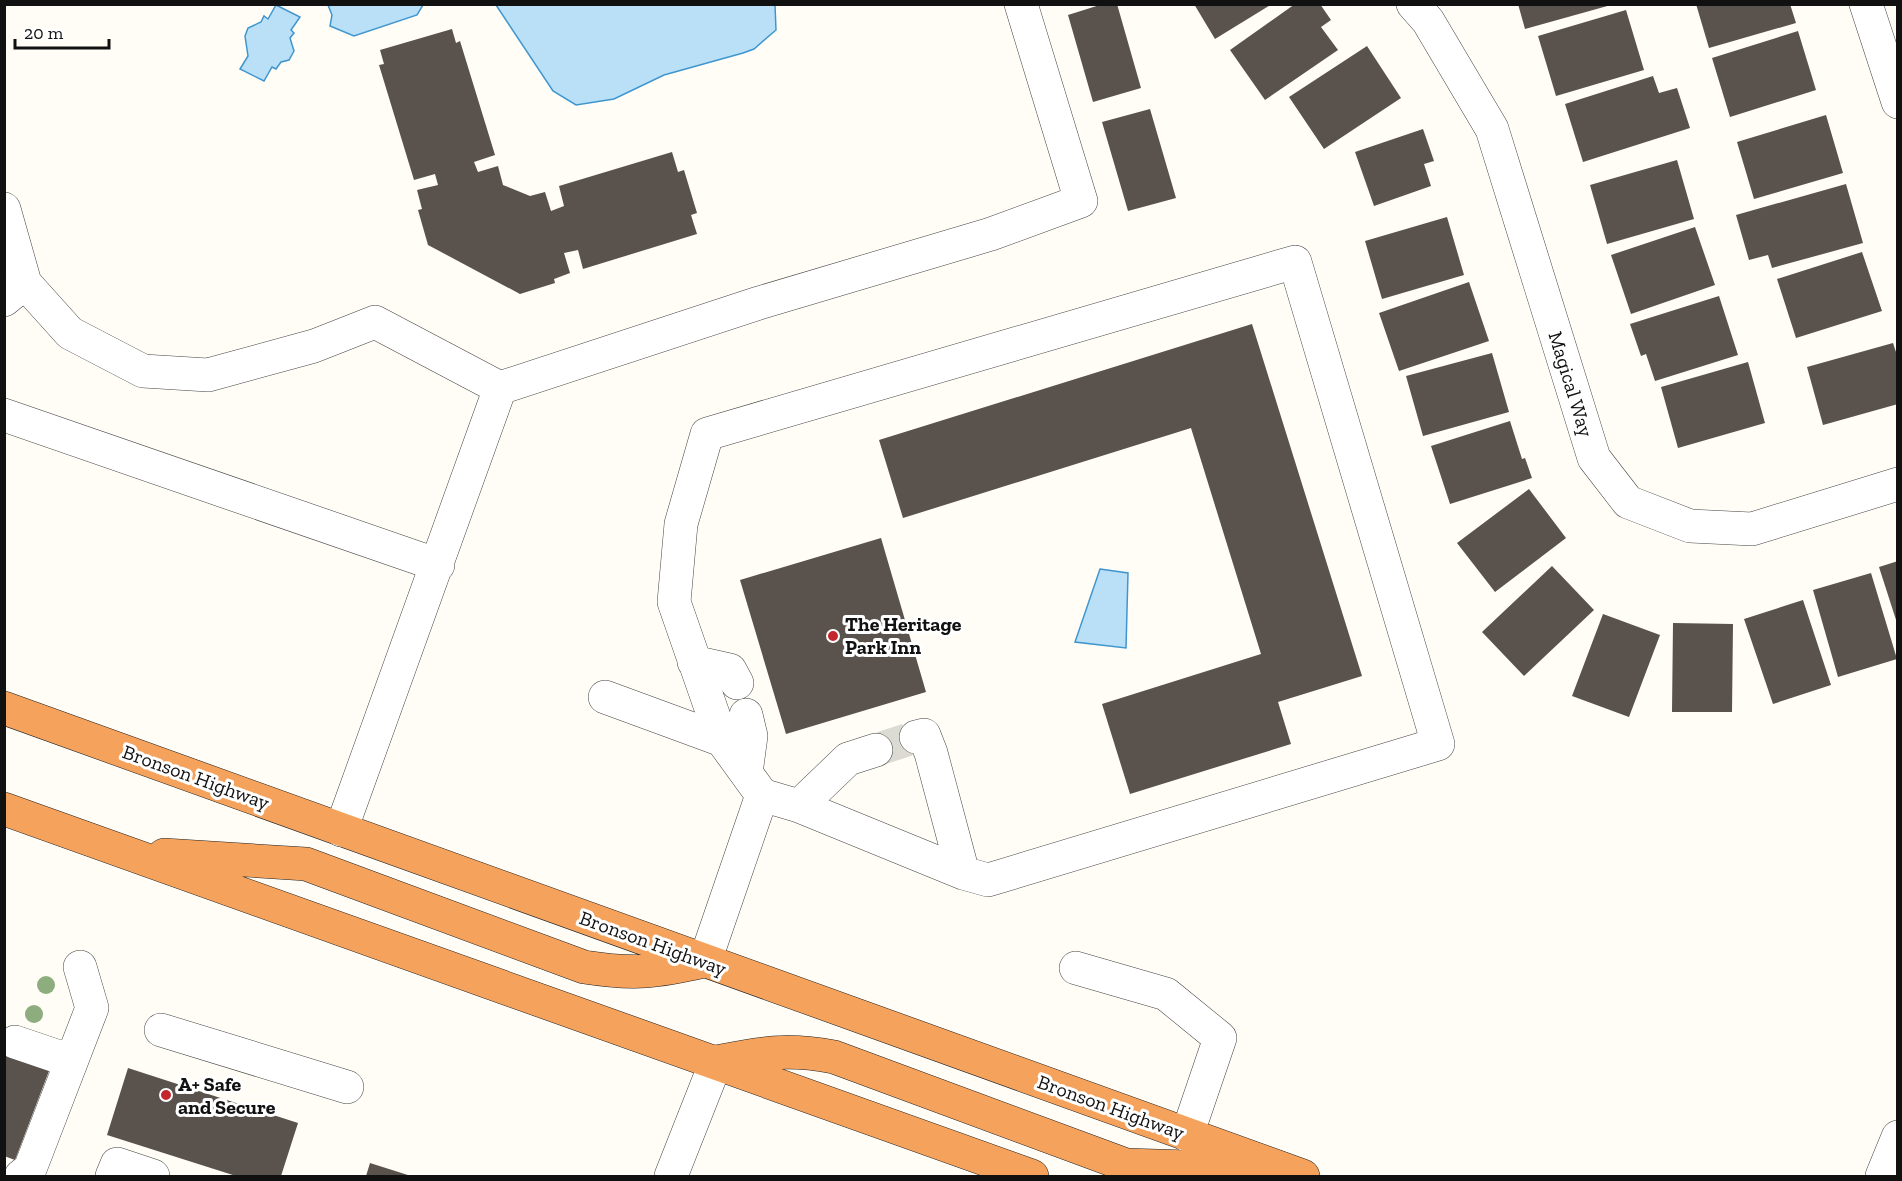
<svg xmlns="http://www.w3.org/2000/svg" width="1902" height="1181" font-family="'Zilla Slab',serif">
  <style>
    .water { fill: #b9e0f7; stroke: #3f96cf; stroke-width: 1.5 }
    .building { fill: #5a524d }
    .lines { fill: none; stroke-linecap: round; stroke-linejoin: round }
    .minor-tunnel { stroke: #dbdad3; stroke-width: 33; stroke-dasharray: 33 16; stroke-linecap: butt }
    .minor-casing { stroke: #444; stroke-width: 34 }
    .highway-casing { stroke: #222; stroke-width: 34 }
    .minor { stroke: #fff; stroke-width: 33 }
    .highway { stroke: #f5a25d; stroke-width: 33 }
    .tree { fill: #8dad7f }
    .poi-dot { fill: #c4262e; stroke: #fff; stroke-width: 2 }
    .labels { text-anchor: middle; stroke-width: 6; stroke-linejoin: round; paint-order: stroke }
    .street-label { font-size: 20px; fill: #111; stroke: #fff }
    .poi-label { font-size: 20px; font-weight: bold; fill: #111; stroke: #fff; text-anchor: start }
  </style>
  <rect width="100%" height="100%" fill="#fffdf5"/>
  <path class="water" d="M276 5 300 17 291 30 294 33 290 38 294 51 289 60 281 62 276 69 272 67 264 81 240 69 248 56 245 36 248 28 261 22 264 16 268 19Z
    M328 5V4L423 5 417 15 354 36 330 26 332 15Z
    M496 5H775L776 30 754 49 743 53 664 75 614 99 576 105 553 91Z
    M1100 569 1128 573 1126 648 1075 642Z"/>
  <path class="building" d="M1103 4H1117L1141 88 1093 102 1068 15Z
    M1194 4H1272L1215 39Z
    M1295 4H1320L1331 20 1321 27 1338 50 1265 100 1230 50Z
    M1518 4H1611V5L1525 29Z
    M1696 4H1790L1796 23 1709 48Z
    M1626 10 1644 70 1556 96 1538 36Z
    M452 29 456 43 460 41 495 155 474 162 478 172 498 166 503 185 530 196 545 192 551 211 564 206 559 186 672 152 678 172 684 170 697 213 691 215 697 234 583 269 578 250 564 253 570 273 554 279 555 283 520 294 428 245 418 210 422 209 417 190 438 185 435 174 414 180 379 65 384 64 380 50Z
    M1798 31 1816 90 1730 117 1712 58Z
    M1367 46 1401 98 1324 149 1289 97Z
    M1653 76 1659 93 1677 88 1690 128 1583 162 1565 104Z
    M1150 109 1176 198 1128 211 1102 122Z
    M1826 115 1843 173 1754 199 1737 142Z
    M1423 129 1434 161 1424 164 1431 186 1374 206 1355 152Z
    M1677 160 1694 219 1607 244 1590 185Z
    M1846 184 1863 243 1772 268 1768 255 1749 260 1736 215Z
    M1447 217 1464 275 1382 299 1365 241Z
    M1695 227 1715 285 1631 314 1611 255Z
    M1862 252 1882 311 1796 338 1777 279Z
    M1469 282 1489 341 1399 371 1379 313Z
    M1719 296 1738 355 1655 381 1646 354 1641 356 1630 324Z
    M1252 324 1362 676 1278 702 1291 744 1130 794 1102 704 1261 654 1191 428 903 518 879 440Z
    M1893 343 1898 358V404L1823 425 1807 367Z
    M1492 353 1509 412 1423 436 1406 376Z
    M1748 362 1765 423 1678 448 1661 387Z
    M1510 421 1522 459 1525 458 1532 478 1450 504 1431 446Z
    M1529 489 1566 538 1495 592 1457 543Z
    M881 538 926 692 786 734 740 580Z
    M1898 561V623H1897L1879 567Z
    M1552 566 1594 610 1524 676 1482 632Z
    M1871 573 1897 659 1838 677 1813 590Z
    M1803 600 1831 685 1773 704 1744 619Z
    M1603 614 1660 635 1629 717 1572 696Z
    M1673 623 1733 624 1732 712H1672Z
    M4 1054 49 1071 15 1160 4 1156Z
    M128 1068 298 1123 281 1176H236L107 1135Z
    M370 1163 411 1176H366Z"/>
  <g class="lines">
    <path class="minor-tunnel" d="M876 750 916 737"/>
    <g class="minor-casing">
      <path id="minor" d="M1413 4 1428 21 1492 129 1594 458 1628 502 1690 526 1752 529 1898 484
        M1866 4 1898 102
        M4 209 25 283
        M4 300 25 283 70 333 143 371 208 375 314 346 375 322 500 388 341 830
        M500 388 759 303 991 234 1081 201 1021 4
        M4 415 438 565
        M694 662 730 670 737 683
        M605 697 722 740
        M746 715 751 736 746 773
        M916 737 924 735 931 753 963 873
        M799 806 848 759 876 750
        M705 961 762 795 722 740 674 602 681 524 707 434 1295 262 1438 744 988 880 963 873 799 806 762 795
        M1076 968 1166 994 1220 1038 1187 1135
        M161 1030 347 1087
        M15 1042 71 1061
        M21 1176 30 1169 92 1008 80 967
        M112 1176 117 1164 153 1176
        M671 1176 716 1062
        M1882 1176 1898 1137"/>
    </g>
    <g class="highway-casing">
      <path id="highway" d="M4 708 1303 1176
        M4 809 1032 1176
        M164 855 306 864 584 967C635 975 656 972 705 961
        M716 1062C761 1053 787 1048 834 1057L1126 1165 1254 1169"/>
    </g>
    <use href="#minor" class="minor"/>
    <use href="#highway" class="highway"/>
  </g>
  <g class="tree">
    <circle cx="46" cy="985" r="9"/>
    <circle cx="34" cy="1014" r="9"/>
  </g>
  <g class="poi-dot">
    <circle cx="833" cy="636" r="6"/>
    <circle cx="166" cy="1095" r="6"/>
  </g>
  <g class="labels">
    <g class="street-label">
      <text transform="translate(1571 384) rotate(73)" y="7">Magical Way</text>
      <text transform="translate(196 777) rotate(20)" y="7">Bronson Highway</text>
      <text transform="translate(653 943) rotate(20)" y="7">Bronson Highway</text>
      <text transform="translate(1111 1107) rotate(20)" y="7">Bronson Highway</text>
    </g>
    <g class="poi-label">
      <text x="845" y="631">The Heritage<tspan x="845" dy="23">Park Inn</tspan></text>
      <text x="178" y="1091">A+ Safe<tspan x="178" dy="23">and Secure</tspan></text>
    </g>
  </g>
  <rect width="1902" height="1181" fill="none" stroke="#111111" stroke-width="12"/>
  <path d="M15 39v9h94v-9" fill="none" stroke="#111111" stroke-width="3"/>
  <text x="24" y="39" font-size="18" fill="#111111" stroke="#ffffff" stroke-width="4.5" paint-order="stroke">20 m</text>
</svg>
